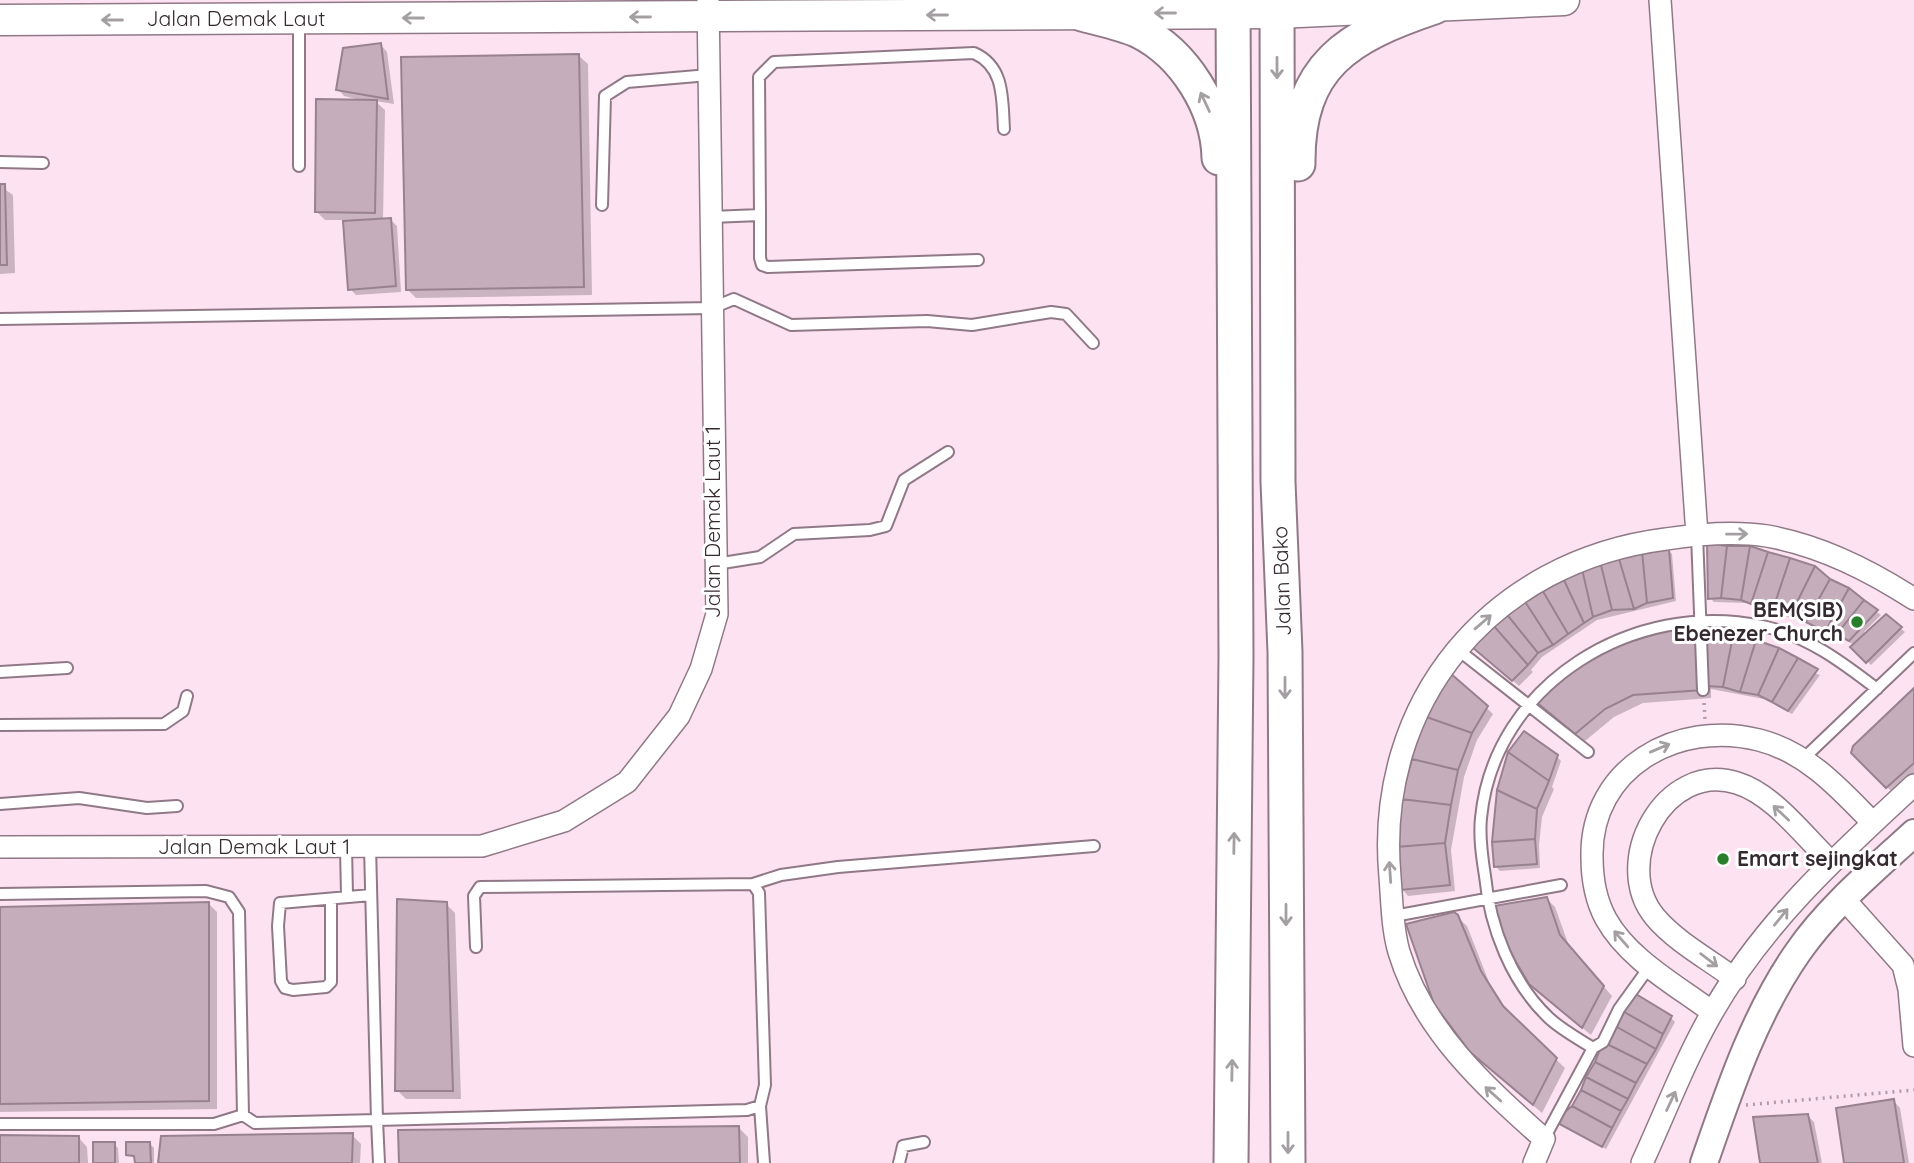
<svg xmlns="http://www.w3.org/2000/svg" width="1914" height="1163" font-family="Quicksand,sans-serif">
  <style>
    .shadow { fill: #0003 }
    .building { fill: #c6adbb; stroke: #998290; stroke-width: 2 }
    .lines { fill: none; stroke-linecap: round; stroke-linejoin: round }
    .service-casing { stroke: #907986; stroke-width: 14 }
    .minor-casing { stroke: #907986; stroke-width: 24 }
    .tertiary-casing { stroke: #907986; stroke-width: 30 }
    .secondary-casing { stroke: #907986; stroke-width: 33 }
    .primary-casing { stroke: #907986; stroke-width: 37 }
    .path { stroke: #b19ca8; stroke-width: 3.5; stroke-dasharray: 2 5; stroke-linecap: butt }
    .service { stroke: #fff; stroke-width: 10 }
    .minor { stroke: #fff; stroke-width: 21 }
    .tertiary { stroke: #fff; stroke-width: 26 }
    .secondary { stroke: #fff; stroke-width: 30 }
    .primary { stroke: #fff; stroke-width: 33 }
    .oneway { stroke: #a49fa2 }
    .poi-dot { fill: #287e2b; stroke: #fff; stroke-width: 2.5 }
    .labels { text-anchor: middle; stroke-width: 6; stroke-linejoin: round; paint-order: stroke }
    .street-label { font-size: 21px; fill: #342a30; stroke: #fff }
    .poi-label { font-size: 21px; font-weight: bold; fill: #342a30; stroke: #fff; text-anchor: end }
  </style>
  <rect width="100%" height="100%" fill="#fde2f2"/>
  <path class="shadow" d="M381 45 387 52 394 104 375 101 385 110 383 220 390 219 397 226 401 292 356 295 350 289 344 220H325L316 211 364 101 344 96 338 89Z
    M579 56 588 64 592 295 416 298 407 289Z
    M0 186 13 195 15 273 0 274Z
    M1709 545 1749 547 1815 568 1881 615 1864 632 1866 634 1886 616 1905 632 1871 665 1853 647 1855 645 1812 625 1746 603 1714 602 1710 598Z
    M1668 550 1672 554 1676 601 1597 620 1542 657 1531 670 1533 672 1519 686 1481 653Z
    M1699 622 1708 635 1820 675 1792 714 1764 699 1711 689V698L1643 703 1614 717 1585 741 1546 710Z
    M1451 675 1493 714 1477 740 1464 777 1451 850 1455 891 1408 896 1402 889Z
    M1914 691V780L1896 796 1853 752Z
    M1557 757 1561 761 1552 787 1554 789 1542 817 1539 845 1540 868 1500 871 1496 867Z
    M1546 898 1555 907 1569 946 1612 996 1591 1035 1540 993Z
    M208 903 217 912V1109L0 1112V909Z
    M446 904 455 913 461 1099H406L397 1090Z
    M1457 917 1467 926 1489 982 1511 1016 1565 1068 1542 1113 1481 1061Z
    M1671 1018 1675 1022 1606 1149 1560 1124 1574 1107 1612 1024Z
    M1894 1101 1900 1108 1909 1163H1846Z
    M1807 1115 1814 1122 1822 1163H1762Z
    M739 1128 748 1137V1163H400Z
    M352 1135 361 1144 360 1163H160Z
    M0 1137 79 1138 87 1147 88 1163H0Z
    M114 1144 118 1148 119 1163H94Z
    M150 1144 154 1148V1163H137L136 1159 128 1154Z"/>
  <path class="building" d="M381 43 388 99 336 90 343 48Z
    M579 54 584 287 406 290 401 57Z
    M316 99 377 100 375 213 315 212Z
    M0 184H5L7 265H0Z
    M391 218 396 286 348 290 343 221Z
    M1707 543 1727 546 1721 598 1708 599Z
    M1727 546H1750L1741 600 1721 598Z
    M1750 546 1768 552 1751 604 1741 600Z
    M1669 549 1673 598 1647 603 1642 551Z
    M1642 551 1647 603 1634 609 1619 559Z
    M1768 552 1790 558 1773 609 1751 604Z
    M1790 558 1815 566 1790 616 1773 609Z
    M1619 559 1634 609 1612 610 1600 561Z
    M1600 561 1612 610 1593 617 1582 569Z
    M1815 566 1830 579 1806 622 1790 616Z
    M1582 569 1593 617 1584 623 1563 578Z
    M1563 578 1584 623 1568 634 1541 588Z
    M1830 579 1849 588 1825 632 1806 622Z
    M1541 588 1568 634 1553 645 1524 600Z
    M1849 588 1864 600 1837 634 1825 632Z
    M1524 600 1553 645 1538 653 1505 612Z
    M1864 600 1878 610 1849 641 1837 634Z
    M1505 612 1538 653 1528 665 1493 625Z
    M1886 614 1902 627 1866 663 1850 647Z
    M1700 620 1703 690 1633 695 1605 709 1575 734 1535 701 1594 653Z
    M1493 625 1528 665 1512 681 1472 647Z
    M1705 632 1733 636 1723 687 1706 686Z
    M1733 636 1756 640 1740 692 1723 687Z
    M1756 640 1779 648 1758 695 1740 692Z
    M1779 648 1798 658 1772 702 1758 695Z
    M1798 658 1818 669 1788 711 1772 702Z
    M1450 673 1488 706 1472 733 1418 714Z
    M1914 688V763L1886 788 1851 753 1853 746Z
    M1418 714 1472 733 1458 770 1412 759Z
    M1524 731 1558 755 1549 781 1508 752Z
    M1508 752 1549 781 1537 809 1497 790Z
    M1412 759 1458 770 1451 805 1401 799Z
    M1497 790 1537 809 1535 839 1492 842Z
    M1401 799 1451 805 1445 843 1396 847Z
    M1535 839 1537 864 1494 867 1492 842Z
    M1445 843 1450 885 1400 890 1396 847Z
    M1547 897 1560 935 1604 986 1582 1028 1529 984 1503 940 1494 906Z
    M397 899 447 902 453 1091H395Z
    M209 902V1101L0 1104V907Z
    M1454 912 1458 915 1481 971 1503 1006 1557 1058 1533 1105 1470 1052 1434 1004 1406 924Z
    M1631 991 1672 1016 1663 1034 1619 1009Z
    M1619 1009 1663 1034 1656 1049 1610 1023Z
    M1610 1023 1656 1049 1647 1064 1603 1042Z
    M1603 1042 1647 1064 1636 1083 1595 1062Z
    M1595 1062 1636 1083 1628 1099 1586 1077Z
    M1586 1077 1628 1099 1621 1111 1581 1090Z
    M1581 1090 1621 1111 1612 1128 1572 1106Z
    M1894 1099 1904 1163H1844L1836 1108Z
    M1572 1106 1612 1128 1602 1147 1554 1121Z
    M1808 1114 1818 1163H1760L1753 1117Z
    M739 1126 740 1163H399L398 1130Z
    M353 1133 352 1163H158L161 1136Z
    M0 1135 79 1136V1163H0Z
    M93 1142H115V1163H93Z
    M126 1142H150L151 1163H135L134 1156 126 1155Z"/>
  <g class="lines">
    <g class="service-casing">
      <path id="service" d="M0 162 43 163
        M299 166V21
        M602 205 605 96 627 82 709 75
        M760 215V258L762 265 768 267 978 260
        M711 217 760 215 759 77 774 62 974 53C1005 67 1002 99 1004 129
        M0 319 712 308 734 299 791 325 927 321 972 325 1051 312 1066 314 1093 343
        M1697 535 1703 690
        M716 564 760 557 794 534 870 530 886 526 904 480 948 452
        M1457 649 1588 752
        M0 672 67 668
        M0 725 164 724 183 711 187 696
        M1803 759 1914 653
        M0 804 79 798 147 808 177 806
        M346 847 347 895
        M370 847 377 1120 747 1110 760 1106
        M753 884 781 875 838 867 1094 846
        M0 894 206 891 229 897 239 912 243 1115 255 1123 377 1120 379 1163
        M331 899V982L326 987 293 990 285 988 281 981 278 926 280 903 371 895
        M1394 916 1561 885
        M476 947 474 896 480 887 753 884 759 893 765 1085 760 1106 764 1163
        M1593 1048C1579 1039 1562 1030 1549 1018 1511 982 1490 927 1485 876 1482 857 1479 837 1481 818 1494 683 1635 599 1762 626 1806 635 1842 662 1877 689
        M0 1124H214L243 1115
        M1544 1139 1593 1048 1603 1042 1619 1009 1650 966
        M899 1163 903 1146 924 1142"/>
    </g>
    <g class="minor-casing">
      <path id="minor" d="M1660 0 1697 535
        M0 847 482 846 564 821 627 782 679 716 701 669 717 614 708 0
        M1844 899 1903 965 1909 989 1914 1046
        M1735 979C1710 960 1676 942 1655 917 1610 863 1665 760 1737 783 1773 794 1803 835 1830 861
        M1712 1012C1676 985 1628 959 1606 919 1595 899 1592 879 1592 857 1590 768 1678 719 1759 740 1807 752 1840 789 1873 823
        M1534 1163 1544 1139C1485 1086 1423 1031 1399 952 1392 928 1392 901 1390 877 1374 701 1492 561 1666 539 1699 534 1734 531 1767 536 1819 545 1871 571 1914 599
        M1642 1163C1665 1113 1685 1060 1712 1013 1763 923 1839 854 1914 785"/>
    </g>
    <g class="tertiary-casing">
      <path id="tertiary" d="M1704 1163C1729 1091 1754 1015 1798 952 1829 907 1874 870 1914 833"/>
    </g>
    <g class="secondary-casing">
      <path id="secondary" d="M0 20 1277 13 1564 0"/>
    </g>
    <g class="primary-casing">
      <path id="primary" d="M1277 0 1278 482 1285 652 1288 1163
        M1082 14C1100 19 1121 23 1139 31 1185 54 1218 108 1219 158
        M1298 164C1297 65 1348 36 1434 7
        M1231 1163 1236 656 1233 0"/>
    </g>
    <path class="path" d="M1704 703 1705 719
      M1746 1105 1914 1090"/>
    <use href="#service" class="service"/>
    <use href="#minor" class="minor"/>
    <use href="#tertiary" class="tertiary"/>
    <use href="#secondary" class="secondary"/>
    <use href="#primary" class="primary"/>
  </g>
  <defs><path id="oneway-shaft" d="M-6 0H5M1.5-3L5.5 0L1.5 3" fill="none" stroke-width="1.6" stroke-linecap="round" stroke-linejoin="round" transform="scale(1.75)"/></defs>
  <g class="oneway">
    <use href="#oneway-shaft" transform="translate(1165 13) rotate(180)"/>
    <use href="#oneway-shaft" transform="translate(937 15) rotate(180)"/>
    <use href="#oneway-shaft" transform="translate(640 17) rotate(180)"/>
    <use href="#oneway-shaft" transform="translate(413 18) rotate(180)"/>
    <use href="#oneway-shaft" transform="translate(112 20) rotate(180)"/>
    <use href="#oneway-shaft" transform="translate(1277 68) rotate(90)"/>
    <use href="#oneway-shaft" transform="translate(1205 102) rotate(-115)"/>
    <use href="#oneway-shaft" transform="translate(1737 534) rotate(-1)"/>
    <use href="#oneway-shaft" transform="translate(1483 622) rotate(-41)"/>
    <use href="#oneway-shaft" transform="translate(1285 688) rotate(90)"/>
    <use href="#oneway-shaft" transform="translate(1660 748) rotate(-23)"/>
    <use href="#oneway-shaft" transform="translate(1781 813) rotate(-137)"/>
    <use href="#oneway-shaft" transform="translate(1234 843) rotate(-89)"/>
    <use href="#oneway-shaft" transform="translate(1390 872) rotate(-94)"/>
    <use href="#oneway-shaft" transform="translate(1286 915) rotate(90)"/>
    <use href="#oneway-shaft" transform="translate(1781 917) rotate(-51)"/>
    <use href="#oneway-shaft" transform="translate(1621 939) rotate(-131)"/>
    <use href="#oneway-shaft" transform="translate(1709 960) rotate(37)"/>
    <use href="#oneway-shaft" transform="translate(1232 1070) rotate(-89)"/>
    <use href="#oneway-shaft" transform="translate(1493 1094) rotate(-138)"/>
    <use href="#oneway-shaft" transform="translate(1671 1101) rotate(-65)"/>
    <use href="#oneway-shaft" transform="translate(1288 1143) rotate(90)"/>
  </g>
  <g class="poi-dot">
    <circle cx="1857" cy="622" r="7"/>
    <circle cx="1723" cy="859" r="7"/>
  </g>
  <g class="labels">
    <g class="street-label">
      <text x="236" y="26">Jalan Demak Laut</text>
      <text transform="translate(713 522) rotate(-90)" y="7">Jalan Demak Laut 1</text>
      <text transform="translate(1282 581) rotate(-92)" y="7">Jalan Bako</text>
      <text x="254" y="854">Jalan Demak Laut 1</text>
    </g>
    <g class="poi-label">
      <text x="1843" y="617">BEM(SIB)<tspan x="1843" dy="24">Ebenezer Church</tspan></text>
      <text x="1737" y="866" text-anchor="start">Emart sejingkat</text>
    </g>
  </g>
</svg>
